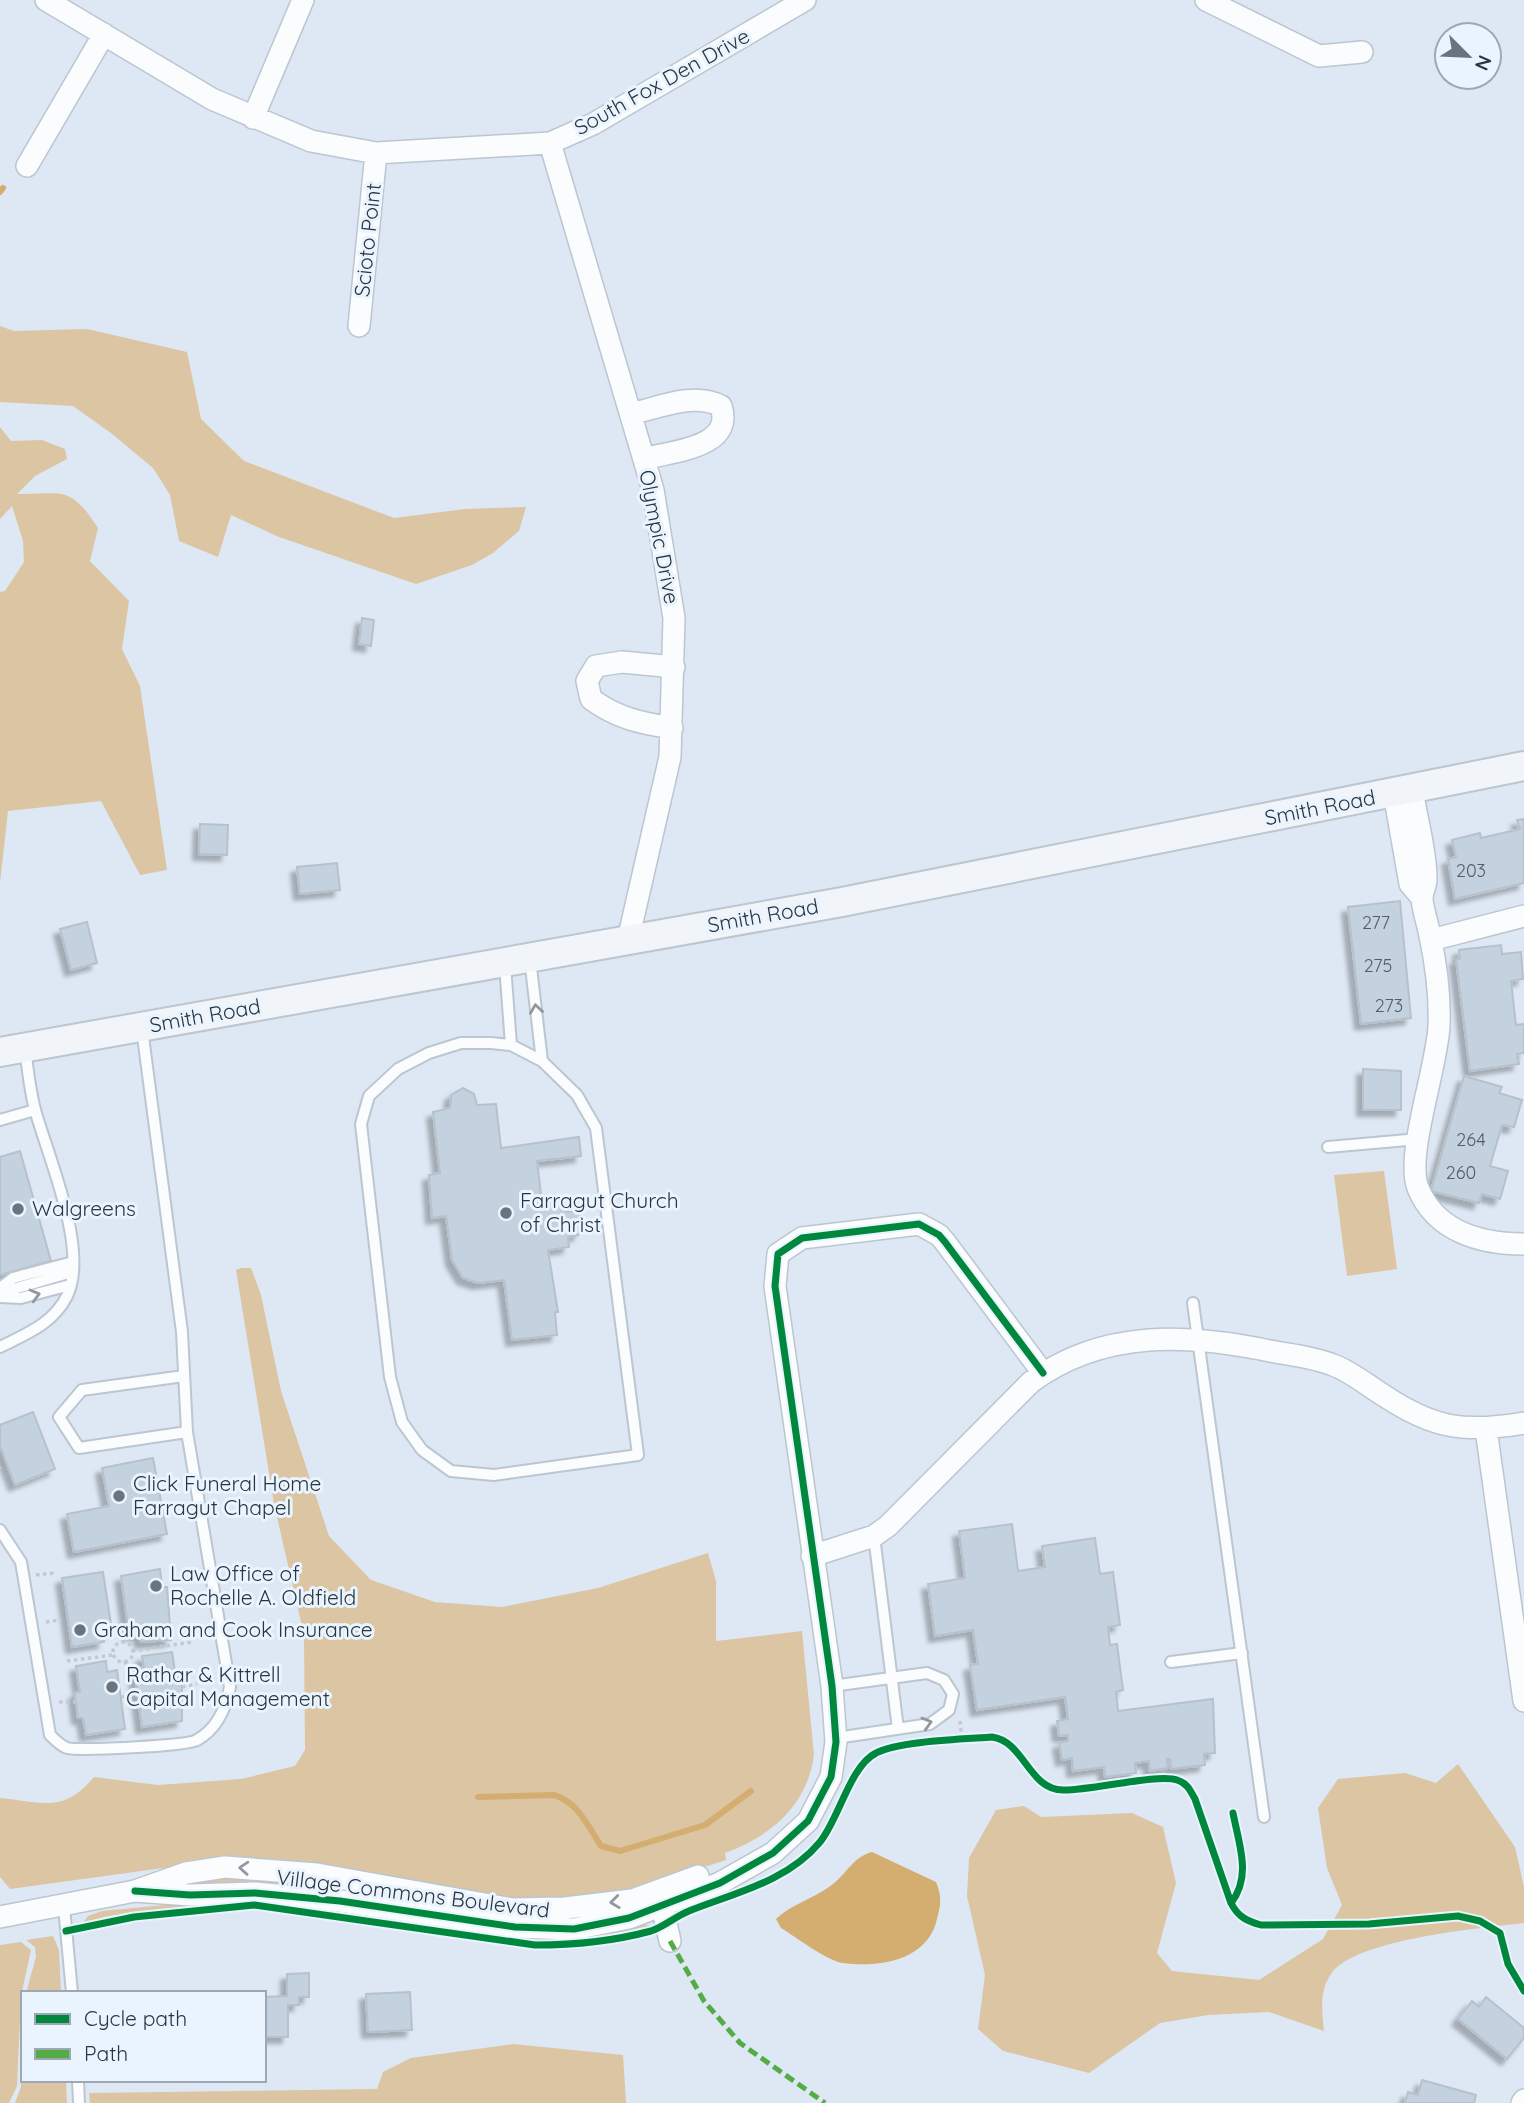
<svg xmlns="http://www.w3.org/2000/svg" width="1524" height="2103" font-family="Quicksand,sans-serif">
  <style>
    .green { fill: #dbc5a3 }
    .water { fill: #d3ae70 }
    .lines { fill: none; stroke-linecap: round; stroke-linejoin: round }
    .stream { stroke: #d3ae70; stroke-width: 6 }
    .building { fill: #c4d1de; stroke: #b7c1cb; stroke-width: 2; filter: url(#shadow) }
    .lane-casing { stroke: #bcc6d0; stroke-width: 14 }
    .street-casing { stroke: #bcc6d0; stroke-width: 24 }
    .secondary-casing { stroke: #bcc6d0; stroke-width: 32 }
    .path { stroke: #c5c9ce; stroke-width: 3.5; stroke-dasharray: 3.5 3.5; stroke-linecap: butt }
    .lane { stroke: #fafcfd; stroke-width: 10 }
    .street { stroke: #fafcfd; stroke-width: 21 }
    .secondary { stroke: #f1f4f8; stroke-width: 28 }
    .quiet { stroke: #54ac46; stroke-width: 5; stroke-dasharray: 10 5; stroke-linecap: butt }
    .cycleway-casing { stroke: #e9f4ff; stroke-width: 11 }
    .cycleway { stroke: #00873e; stroke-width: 7 }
    .oneway { stroke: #92989e }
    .poi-dot { fill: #69747e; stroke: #e9f4ff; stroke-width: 2.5 }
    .labels { text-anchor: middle; stroke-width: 6; stroke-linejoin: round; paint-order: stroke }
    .number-label { font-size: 18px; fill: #535e68 }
    .street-label { font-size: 21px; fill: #2b353f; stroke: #e9f4ff }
    .poi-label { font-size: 21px; fill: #2b353f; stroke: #e9f4ff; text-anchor: start }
  </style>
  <defs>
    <filter id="shadow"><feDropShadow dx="-6" dy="6" stdDeviation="2" flood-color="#0004"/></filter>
  </defs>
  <rect width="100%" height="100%" fill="#dde8f4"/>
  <path class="green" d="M0 326 14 331 87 329 187 352 201 419 244 461 394 518 465 509 526 507 519 531 493 553 472 565 416 584 279 537 231 515 218 557 179 541 170 495 153 468 111 433 73 406 0 402Z
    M0 427 11 441 42 440 65 449 67 459 35 476 17 494C64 494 70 485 98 528L90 561 129 601 122 649 140 686 167 870 140 875 101 801 8 811 0 883V592L5 591 24 562 23 541 12 506 0 519Z
    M1384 1171 1397 1269 1347 1276 1334 1175Z
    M241 1268H251L261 1295 281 1391 329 1536 371 1580 435 1602 502 1607 598 1588 708 1553 716 1581V1641L802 1631 814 1755C807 1806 771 1836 725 1853L726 1860 622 1894 536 1901 229 1859 10 1889 0 1877V1798C43 1802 63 1814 94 1777L158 1785 241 1779 295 1766 305 1750 304 1635 274 1504 236 1270Z
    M1458 1764 1515 1847 1524 1887V1923C1482 1928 1354 1939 1331 1974 1319 1991 1322 2012 1324 2031L1269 2012 1208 2015 1160 2023 1089 2073 1003 2051 978 2029 985 1975 967 1896 969 1858 996 1810 1024 1806 1041 1817 1132 1813 1163 1827 1176 1883 1157 1953 1172 1971 1259 1980 1323 1939 1342 1905 1327 1868 1318 1808 1338 1779 1405 1773 1436 1783Z
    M225 1875 387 1891 392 1899 195 1886 205 1880Z
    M249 1897 491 1930 640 1923 650 1926 579 1940 547 1941 297 1905 241 1902 108 1916 82 1924 88 1916 102 1911Z
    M53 1936 59 1950 61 1993H26L36 1957 35 1947 26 1940Z
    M21 1942 31 1950 21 1996 17 2086 9 2103H0V1945Z
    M513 2044 623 2055 626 2103H90L89 2093 377 2089 383 2072 411 2058Z
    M23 2046V2080H66L67 2103H15L21 2087Z"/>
  <path class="water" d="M872 1852 936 1882C942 1897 941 1904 937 1919 928 1960 880 1968 843 1963 827 1961 796 1937 781 1928L776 1919C792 1904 812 1899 829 1887 846 1876 852 1857 872 1852Z"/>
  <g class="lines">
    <path class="stream" d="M0 192 3 188
      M478 1797 554 1795C578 1802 588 1826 601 1846L620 1851 705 1825 751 1791"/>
  </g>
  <path class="building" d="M362 618 374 620 371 646 359 644Z
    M1524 819V883L1455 899 1448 859 1456 857 1452 840 1480 833 1481 838 1520 829 1517 820Z
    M200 824 228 825 227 855 199 854Z
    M337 863 340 890 300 894 297 867Z
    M1400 901 1411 1018 1361 1024 1348 907Z
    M87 922 97 963 71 970 60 929Z
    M1501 945 1502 954 1521 952 1523 979 1511 981 1516 1025 1524 1024V1053L1517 1054 1519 1064 1470 1071 1456 959H1460L1459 950Z
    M1363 1069 1401 1071V1110H1363Z
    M1464 1076 1502 1087 1499 1093 1522 1100 1514 1127 1502 1125 1490 1166 1508 1171 1500 1199 1482 1194 1479 1203 1431 1191Z
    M463 1088 474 1094 477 1105 496 1104 501 1148 579 1137 581 1156 537 1161 542 1203 564 1200 565 1211 578 1212 584 1223 578 1235 568 1237 569 1247 548 1250 558 1312H555L557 1335 512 1340 504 1280 478 1283 463 1278 452 1260 446 1216 432 1218 429 1175 440 1173 433 1112 450 1108 451 1095Z
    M20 1151 51 1261 0 1275V1157Z
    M33 1412 55 1469 15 1485 0 1446V1425Z
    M153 1458 167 1534 74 1552 67 1514 109 1506 102 1468Z
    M1012 1524 1018 1571 1045 1567 1042 1546 1095 1538 1100 1574 1113 1572 1120 1625 1108 1627 1110 1645 1117 1644 1123 1690 1116 1692 1118 1711 1213 1699 1215 1753 1204 1754 1205 1765 1171 1769 1170 1759H1167L1168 1768 1150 1771 1149 1761 1135 1763 1136 1773 1105 1777 1104 1767 1073 1771 1072 1758 1062 1760 1059 1743 1068 1741V1735L1059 1736 1057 1721 1068 1719 1065 1697 977 1710 970 1665 978 1664 973 1630 935 1636 928 1584 965 1578 959 1531Z
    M160 1569 162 1587H167L171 1640 141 1642 140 1634H129L121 1576Z
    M103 1572 112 1631 103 1633 104 1642 72 1647 62 1578Z
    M172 1652 176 1678 181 1677 182 1687V1721L142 1727 134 1668 144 1667 142 1656Z
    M106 1661 107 1672 117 1670 125 1729 86 1735 83 1718H78L75 1693 80 1692 76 1666Z
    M309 1973V1997H299V2005H288V2037H264V1997L287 1996V1974Z
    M410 1992 412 2030 368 2032 366 1994Z
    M1486 1997 1524 2028V2038L1507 2059 1458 2019 1472 2001 1479 2007Z
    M1422 2080 1476 2095 1474 2103H1405L1408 2092 1418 2095Z"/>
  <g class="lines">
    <g class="lane-casing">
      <path id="lane" d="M530 959 542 1061 577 1095 596 1128 638 1455 494 1475 451 1471 422 1450 402 1422 390 1377 361 1124 369 1096 398 1069 429 1053 461 1043H491L511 1045 542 1061
        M505 965 511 1045
        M0 1120 35 1110
        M1328 1147 1419 1139
        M0 1288 13 1278 73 1262
        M0 1293 72 1272
        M0 1297 21 1298 70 1285
        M1193 1303 1264 1817
        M0 1347C26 1334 53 1324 67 1296 89 1251 49 1159 36 1113 30 1093 28 1070 25 1049
        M184 1376 82 1390 59 1417 79 1448 187 1432
        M0 1530 21 1562 50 1735C54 1739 61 1746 67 1748 79 1751 187 1746 197 1740 217 1729 226 1708 230 1687L187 1432 182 1332 142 1029
        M874 1536 898 1729
        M1171 1662 1242 1653
        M832 1686 927 1673 944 1680 953 1694 949 1710 930 1724 836 1738
        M64 1907 72 1993
        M78 2080 79 2103"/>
    </g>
    <g class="street-casing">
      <path id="street" d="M46 0 212 99 311 141 376 153 550 143 593 124 805 0
        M1206 0 1319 56 1362 52
        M253 118 303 0
        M550 143 653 490 674 618 670 757 628 940
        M27 166 104 34
        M359 326 376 153
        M631 414C660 407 694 392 721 406 735 448 672 451 644 459
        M672 728C640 723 617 718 591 699L587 681 596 666 622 662 674 667
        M1412 789C1416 818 1426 849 1426 879 1426 886 1422 892 1422 899 1423 911 1428 924 1430 936 1436 964 1440 998 1439 1026 1437 1068 1405 1156 1418 1188 1436 1232 1481 1244 1524 1244
        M1394 793 1410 884 1422 898
        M1431 940 1524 916
        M1486 1429 1524 1701
        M812 1556 874 1536 888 1526 1031 1382C1103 1329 1187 1334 1270 1351 1291 1355 1314 1357 1333 1365 1350 1371 1367 1385 1383 1395 1434 1429 1465 1433 1524 1423
        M135 1891 190 1895 255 1893 340 1901 515 1927 574 1929 629 1918 720 1883 773 1853 808 1821 831 1777 836 1742 832 1686 775 1286 778 1254 802 1238 919 1224 939 1235 945 1242 1043 1373
        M659 1892 670 1941
        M0 1917 135 1891 186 1873 225 1867 317 1874 512 1909 565 1908 632 1900 698 1876
        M1522 2103 1524 2100"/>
    </g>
    <g class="secondary-casing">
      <path id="secondary" d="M0 1052 842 902 1524 766"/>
    </g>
    <path class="path" d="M0 1468 1 1467
      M36 1575 54 1573
      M46 1622 61 1620
      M113 1652a10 10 0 1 1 20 0a10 10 0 1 1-20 0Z
      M132 1651 192 1642
      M67 1661 113 1655
      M125 1661 133 1695
      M182 1687 197 1684
      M121 1697 138 1695
      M59 1702H76
      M960 1721 962 1740"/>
    <use href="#lane" class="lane"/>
    <use href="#street" class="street"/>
    <use href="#secondary" class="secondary"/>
    <path class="quiet" d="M670 1941 704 2001 740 2043 825 2103"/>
    <g class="cycleway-casing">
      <path id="cycleway" d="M135 1891 190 1895 255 1893 340 1901 515 1927 574 1929 629 1918 720 1883 773 1853 808 1821 831 1777 836 1742 832 1686 775 1286 778 1254 802 1238 919 1224 939 1235 945 1242 1043 1373
        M1231 1903C1252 1876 1239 1845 1233 1813
        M66 1931 134 1917 254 1905 535 1945C573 1945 614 1941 651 1931 664 1927 676 1916 689 1911 734 1893 787 1882 820 1842 839 1819 850 1766 876 1753 898 1741 965 1739 992 1737 1024 1741 1029 1790 1063 1790 1089 1791 1159 1773 1177 1780 1187 1783 1190 1790 1195 1799L1231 1903C1238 1917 1247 1921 1261 1925L1369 1924 1458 1916 1480 1921 1500 1933 1508 1964 1524 1991"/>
    </g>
    <use href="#cycleway" class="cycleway"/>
  </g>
  <defs><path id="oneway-chevron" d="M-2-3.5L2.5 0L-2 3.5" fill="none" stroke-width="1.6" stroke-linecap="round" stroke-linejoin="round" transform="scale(1.75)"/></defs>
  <g class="oneway">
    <use href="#oneway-chevron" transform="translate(536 1009) rotate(-98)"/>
    <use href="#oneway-chevron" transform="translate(35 1295) rotate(-15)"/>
    <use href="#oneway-chevron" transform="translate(927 1723) rotate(-16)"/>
    <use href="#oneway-chevron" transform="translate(244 1868) rotate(-176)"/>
    <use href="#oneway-chevron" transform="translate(615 1902) rotate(173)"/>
  </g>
  <g class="poi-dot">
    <circle cx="18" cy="1209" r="7"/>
    <circle cx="506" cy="1213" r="7"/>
    <circle cx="119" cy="1496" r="7"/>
    <circle cx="156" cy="1586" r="7"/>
    <circle cx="80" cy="1630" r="7"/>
    <circle cx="112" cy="1687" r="7"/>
  </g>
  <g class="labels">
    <g class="number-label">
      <text x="1471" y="877">203</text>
      <text x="1376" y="929">277</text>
      <text x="1378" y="972">275</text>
      <text x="1389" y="1012">273</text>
      <text x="1471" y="1146">264</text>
      <text x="1461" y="1179">260</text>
    </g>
    <g class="street-label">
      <text transform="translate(662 82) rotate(-29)" y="7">South Fox Den Drive</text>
      <text transform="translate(368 240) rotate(-84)" y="7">Scioto Point</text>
      <text transform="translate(659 537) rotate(79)" y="7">Olympic Drive</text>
      <text transform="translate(1320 808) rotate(-11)" y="7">Smith Road</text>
      <text transform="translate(763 916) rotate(-10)" y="7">Smith Road</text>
      <text transform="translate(205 1016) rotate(-10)" y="7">Smith Road</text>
      <text transform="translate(413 1894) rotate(7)" y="7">Village Commons Boulevard</text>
    </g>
    <g class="poi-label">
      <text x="520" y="1208">Farragut Church<tspan x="520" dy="24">of Christ</tspan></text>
      <text x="32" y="1216">Walgreens</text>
      <text x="133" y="1491">Click Funeral Home<tspan x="133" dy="24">Farragut Chapel</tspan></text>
      <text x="170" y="1581">Law Office of<tspan x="170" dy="24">Rochelle A. Oldfield</tspan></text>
      <text x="94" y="1637">Graham and Cook Insurance</text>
      <text x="126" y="1682">Rathar &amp; Kittrell<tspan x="126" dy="24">Capital Management</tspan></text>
    </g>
  </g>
  <rect x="21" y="1991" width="245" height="91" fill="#e9f4ff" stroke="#9da8b2" stroke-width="2"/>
  <rect x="35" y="2014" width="35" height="10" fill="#00873e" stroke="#9da8b2" stroke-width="2"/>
  <text x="84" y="2026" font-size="21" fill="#2b353f">Cycle path</text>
  <rect x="35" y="2049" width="35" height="10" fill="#54ac46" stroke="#9da8b2" stroke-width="2"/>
  <text x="84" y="2061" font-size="21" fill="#2b353f">Path</text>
  <g transform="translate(1468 56) rotate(114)"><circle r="33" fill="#e9f4ff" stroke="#9da8b2" stroke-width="2"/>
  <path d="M0-5L12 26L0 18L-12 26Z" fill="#69747e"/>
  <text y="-10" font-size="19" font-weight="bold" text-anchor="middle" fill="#2b353f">N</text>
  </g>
</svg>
